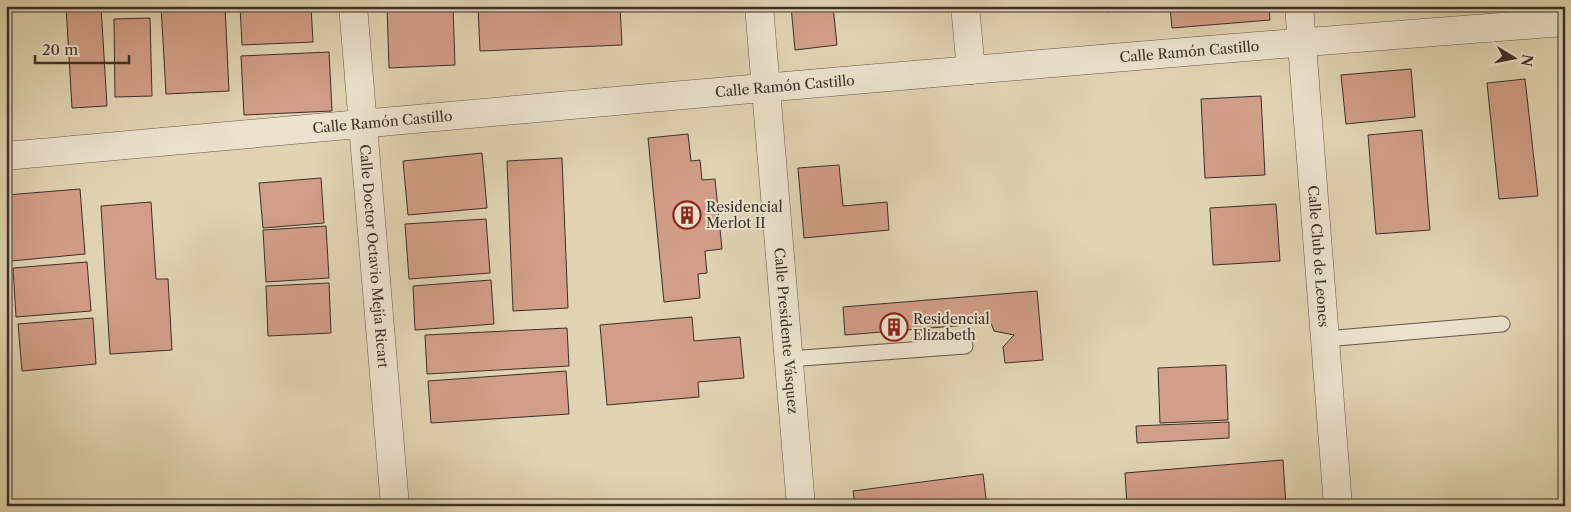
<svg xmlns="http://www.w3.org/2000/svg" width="1571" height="512" font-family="'Libre Caslon Text',serif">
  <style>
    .building { fill: #d19e87; stroke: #3c3028 }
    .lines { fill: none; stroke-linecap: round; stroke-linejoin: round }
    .service-casing { stroke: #65594a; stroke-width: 17 }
    .minor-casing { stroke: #65594a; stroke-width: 29 }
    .tertiary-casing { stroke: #65594a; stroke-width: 29 }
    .service { stroke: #ece3cd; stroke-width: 15 }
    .minor { stroke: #ece3cd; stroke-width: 28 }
    .tertiary { stroke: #ece3cd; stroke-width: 28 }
    .labels { text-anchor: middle; stroke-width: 4; stroke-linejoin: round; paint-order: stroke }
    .street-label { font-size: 14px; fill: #3c3028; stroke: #ece3cd }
    .poi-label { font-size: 14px; fill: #3c3028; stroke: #ece3cd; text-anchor: start }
  </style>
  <rect width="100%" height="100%" fill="#e1d4b2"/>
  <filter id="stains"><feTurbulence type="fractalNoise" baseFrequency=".004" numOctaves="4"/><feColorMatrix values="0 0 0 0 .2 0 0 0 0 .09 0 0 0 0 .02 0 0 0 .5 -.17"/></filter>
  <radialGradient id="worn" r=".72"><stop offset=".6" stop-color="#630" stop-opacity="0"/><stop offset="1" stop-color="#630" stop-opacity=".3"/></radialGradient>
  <path class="building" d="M66 6H101L107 106 72 108Z
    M161 6H225L229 91 166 94Z
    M240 6H311L313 42 242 45Z
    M387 6H453L455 65 389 68Z
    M478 6H620L622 45 480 51Z
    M791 6H833L837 45 795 50Z
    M1106 6H1156V8L1106 12Z
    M1170 6H1269L1270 20 1172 28Z
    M150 18 152 96 115 97 114 19Z
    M329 52 332 111 244 115 241 56Z
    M1411 69 1415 117 1346 124 1341 75Z
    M1525 79 1538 196 1499 199 1487 83Z
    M1261 96 1265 175 1205 178 1201 99Z
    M1422 130 1430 230 1376 234 1368 135Z
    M688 134 691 161 700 160 702 180 715 179 722 249 705 251 707 273 698 274 700 298 664 302 648 138Z
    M482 153 487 208 408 215 403 161Z
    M562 158 568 308 513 311 507 161Z
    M839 165 843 206 887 202 889 230 804 238 798 168Z
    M321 178 324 223 263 228 259 183Z
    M80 189 85 254 11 261 6 195Z
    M151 202 156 279H168L172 350 110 354 101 206Z
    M1276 204 1280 261 1213 265 1210 208Z
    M486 219 490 273 409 279 405 224Z
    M326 226 329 278 266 282 263 230Z
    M87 262 91 311 16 317 13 268Z
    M491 280 494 324 415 330 413 286Z
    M329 283 331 333 268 336 266 286Z
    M1037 291 1043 360 1005 363 1003 347 1014 335 994 331 991 323 845 335 843 307Z
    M692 317 694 341 740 337 744 378 698 382 699 397 607 405 600 325Z
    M93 318 96 364 22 371 18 324Z
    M567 328 569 366 427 374 425 335Z
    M1226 365 1228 420 1160 423 1158 368Z
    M566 371 569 414 431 423 428 381Z
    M1229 422V438L1137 443 1136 426Z
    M1283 460 1286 506H1127L1125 473Z
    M983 474 987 506H855L853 491Z
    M695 502V506H655Z"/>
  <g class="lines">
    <g class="service-casing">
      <path id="service" d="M1325 339 1502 324
        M789 359 965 346"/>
    </g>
    <g class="minor-casing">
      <g id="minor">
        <path id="s1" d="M353 6 395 506"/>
        <path d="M965 6 971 70"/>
        <path id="s2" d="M1299 6 1338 506"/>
        <path id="s3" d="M6 156C526 109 1045 61 1565 22"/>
      </g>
    </g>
    <g class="tertiary-casing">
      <g id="tertiary">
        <path id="s4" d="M759 6 801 506"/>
      </g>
    </g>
    <use href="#service" class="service"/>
    <use href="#minor" class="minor"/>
    <use href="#tertiary" class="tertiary"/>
  </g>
  <defs>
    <g id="building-ring" transform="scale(1.4375)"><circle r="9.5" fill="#ece3cd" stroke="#8f2418" stroke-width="1.5"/><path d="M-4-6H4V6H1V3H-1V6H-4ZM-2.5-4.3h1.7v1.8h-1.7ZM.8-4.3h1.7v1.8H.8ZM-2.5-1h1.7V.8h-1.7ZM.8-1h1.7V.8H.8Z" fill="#8f2418"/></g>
  </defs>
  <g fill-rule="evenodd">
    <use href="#building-ring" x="687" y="215"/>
    <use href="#building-ring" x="894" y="327"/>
  </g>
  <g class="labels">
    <g class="street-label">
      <text dy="5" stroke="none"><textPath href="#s3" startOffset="1188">Calle Ramón Castillo</textPath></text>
      <text dy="5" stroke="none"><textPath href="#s3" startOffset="782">Calle Ramón Castillo</textPath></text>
      <text dy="5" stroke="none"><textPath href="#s3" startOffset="378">Calle Ramón Castillo</textPath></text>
      <text dy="5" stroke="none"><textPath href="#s1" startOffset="251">Calle Doctor Octavio Mejía Ricart</textPath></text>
      <text dy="5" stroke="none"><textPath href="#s2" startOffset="251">Calle Club de Leones</textPath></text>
      <text dy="5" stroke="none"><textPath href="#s4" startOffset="326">Calle Presidente Vásquez</textPath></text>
    </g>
    <g class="poi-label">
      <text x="706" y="212">Residencial<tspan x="706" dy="16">Merlot II</tspan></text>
      <text x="913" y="324">Residencial<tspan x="913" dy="16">Elizabeth</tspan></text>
    </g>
  </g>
  <rect width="1571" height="512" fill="none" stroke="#e1d4b2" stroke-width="25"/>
  <rect x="8" y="8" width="1556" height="497" fill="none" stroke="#3c3028" stroke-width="2.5"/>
  <rect x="12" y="12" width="1546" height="487" fill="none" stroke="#3c3028"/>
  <g transform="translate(1514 58) rotate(100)" stroke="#ece3cd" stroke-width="4" paint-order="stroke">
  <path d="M0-4L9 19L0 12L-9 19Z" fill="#3c3028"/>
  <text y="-8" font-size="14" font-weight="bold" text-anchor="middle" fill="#3c3028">N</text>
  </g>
  <path d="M35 55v8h94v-8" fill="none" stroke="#3c3028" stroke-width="2.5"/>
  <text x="42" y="55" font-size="15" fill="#3c3028" stroke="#ece3cd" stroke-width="4" paint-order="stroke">20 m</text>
  <rect width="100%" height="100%" filter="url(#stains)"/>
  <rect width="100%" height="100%" fill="url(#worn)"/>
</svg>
